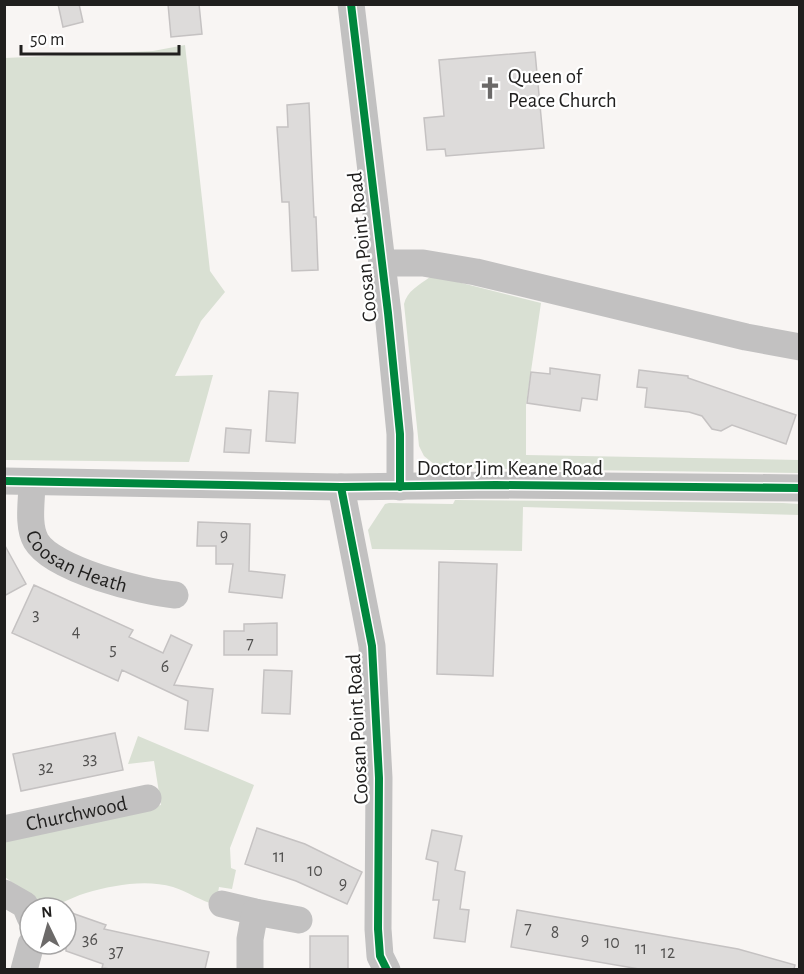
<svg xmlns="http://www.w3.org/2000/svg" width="804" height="974" font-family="'Alegreya Sans',sans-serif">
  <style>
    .green { fill: #d9e0d3 }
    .building { fill: #dddbda; stroke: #c5c2c2; stroke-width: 1.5 }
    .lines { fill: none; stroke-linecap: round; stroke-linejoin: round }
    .minor { stroke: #c2c1c1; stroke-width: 27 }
    .cycleway-casing { stroke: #fff; stroke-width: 11 }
    .cycleway { stroke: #00873e; stroke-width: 8 }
    .labels { text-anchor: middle; stroke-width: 4.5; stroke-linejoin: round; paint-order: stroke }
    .number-label { font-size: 18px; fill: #525150 }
    .poi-label { font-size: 21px; fill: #201f1e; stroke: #fff; text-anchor: start }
    .street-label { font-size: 21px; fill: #201f1e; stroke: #fff }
  </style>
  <rect width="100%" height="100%" fill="#f8f5f3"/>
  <path class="green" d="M185 45 210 271 225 292 201 321 175 376 213 375 189 462 5 460V58L153 51Z
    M430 277H438L541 303 526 405V455L799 460V473L439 468 424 456 419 446 404 304C407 291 419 285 430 277Z
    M455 500 783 503 799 504 800 515 523 507 522 551 372 549 368 530 385 504 389 503 453 504Z
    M138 736 254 785 230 848 231 868 236 870 232 889 219 887 216 905C201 901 188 892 173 887 146 879 113 885 86 893 69 898 56 908 38 908L17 886 5 877V839L11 836 161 805 154 761 128 764Z"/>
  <path class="building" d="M58 4H79L83 22 63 27Z
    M168 4H199L202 34 171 37Z
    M535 52 544 148 446 156 445 149 427 150 424 118 444 116 439 60Z
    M309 103 314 217H316L318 270 292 271 289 202H282L277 127H288L287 105Z
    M550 368 600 375 597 400 582 398 580 411 527 403 531 372 550 374Z
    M639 370 688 376V378L796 415 786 444 732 425 721 431 712 429 702 416 689 412 645 407 647 388 637 387Z
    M269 391 298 393 295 443 266 441Z
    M226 428 251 430 249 453 224 452Z
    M198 522 250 524 249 571 285 575 282 598 229 592 233 564H216V546H197Z
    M4 544 26 584 4 596Z
    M439 562 497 564 493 676 437 674Z
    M34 585 133 630 129 637 163 653 171 635 192 645 174 685 213 689 208 731 185 729 188 701 122 670 118 681 12 633Z
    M277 623V655H224V631H244V624Z
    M264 670 292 671 290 714 262 713Z
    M115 733 123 770 21 791 13 754Z
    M257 828 305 844 362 872 347 904 296 881 245 864Z
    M432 830 462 836 455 870 465 872 460 909 469 910 465 942 434 938 439 900H433L438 862 426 859Z
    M517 910 738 949 795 965 794 969H639L511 947Z
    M69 912 106 925 104 929 209 952 205 969H111L102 968 103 964 66 951V920Z
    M310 936H348V969H310Z"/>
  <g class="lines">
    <g class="minor">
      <path d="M351 4 388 313 400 434V487"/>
      <path d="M382 263H423L476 272 746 337 800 347"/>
      <path d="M4 481 341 487 496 485 800 488"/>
      <path id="s1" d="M32 482C32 500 27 525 36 541 53 570 143 592 175 595"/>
      <path d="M341 487 372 646 379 778 378 929 380 956 387 970"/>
      <path id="s2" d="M4 829 148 798"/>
      <path d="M4 893 25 905 30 917"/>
      <path d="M222 904 255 912"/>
      <path d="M24 970 31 944"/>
      <path d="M250 970V939L255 912 299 920"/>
    </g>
    <g class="cycleway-casing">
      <path id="cycleway" d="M351 4 388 313 400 434V487
        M4 481 341 487 496 485 800 488
        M341 487 372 646 379 778 378 929 380 956 387 970"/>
    </g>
    <use href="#cycleway" class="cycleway"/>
  </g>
  <defs>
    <g id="church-bare" transform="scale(1.8)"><path d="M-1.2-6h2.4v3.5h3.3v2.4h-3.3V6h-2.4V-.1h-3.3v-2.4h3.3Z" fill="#6c6a69" stroke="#fff" stroke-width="2.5" paint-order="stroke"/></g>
  </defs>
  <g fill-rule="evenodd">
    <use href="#church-bare" x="490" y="88"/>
  </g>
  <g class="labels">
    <g class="number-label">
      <text x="224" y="541">9</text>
      <text x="36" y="620">3</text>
      <text x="76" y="637">4</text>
      <text x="250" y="649">7</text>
      <text x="113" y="655">5</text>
      <text x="165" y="672">6</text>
      <text x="90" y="764">33</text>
      <text x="46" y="773">32</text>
      <text x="279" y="862">11</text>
      <text x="315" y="876">10</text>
      <text x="343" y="889">9</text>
      <text x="528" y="934">7</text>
      <text x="555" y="938">8</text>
      <text x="90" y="945">36</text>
      <text x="585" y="945">9</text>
      <text x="612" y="948">10</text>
      <text x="641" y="954">11</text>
      <text x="116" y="957">37</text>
      <text x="668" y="958">12</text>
    </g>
    <g class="poi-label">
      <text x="508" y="83">Queen of<tspan x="508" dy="24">Peace Church</tspan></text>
    </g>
    <g class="street-label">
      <text transform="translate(362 247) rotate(-96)" y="7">Coosan Point Road</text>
      <text x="510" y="475">Doctor Jim Keane Road</text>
      <text dy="7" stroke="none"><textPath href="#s1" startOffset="106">Coosan Heath</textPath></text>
      <text transform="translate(357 729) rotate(-93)" y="7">Coosan Point Road</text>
      <text dy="7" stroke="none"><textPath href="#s2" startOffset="74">Churchwood</textPath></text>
    </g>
  </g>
  <rect width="804" height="974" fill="none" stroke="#201f1e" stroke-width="12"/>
  <g transform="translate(48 926) rotate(355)"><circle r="28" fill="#ffffff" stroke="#a6a5a5" stroke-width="1.5"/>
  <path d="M0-4.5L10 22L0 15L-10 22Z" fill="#6c6a69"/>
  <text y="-9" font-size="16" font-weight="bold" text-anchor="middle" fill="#201f1e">N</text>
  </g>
  <path d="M21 45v9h158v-9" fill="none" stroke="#201f1e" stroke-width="3"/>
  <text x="30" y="45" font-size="18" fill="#201f1e" stroke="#ffffff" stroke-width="4.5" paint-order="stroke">50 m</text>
</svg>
